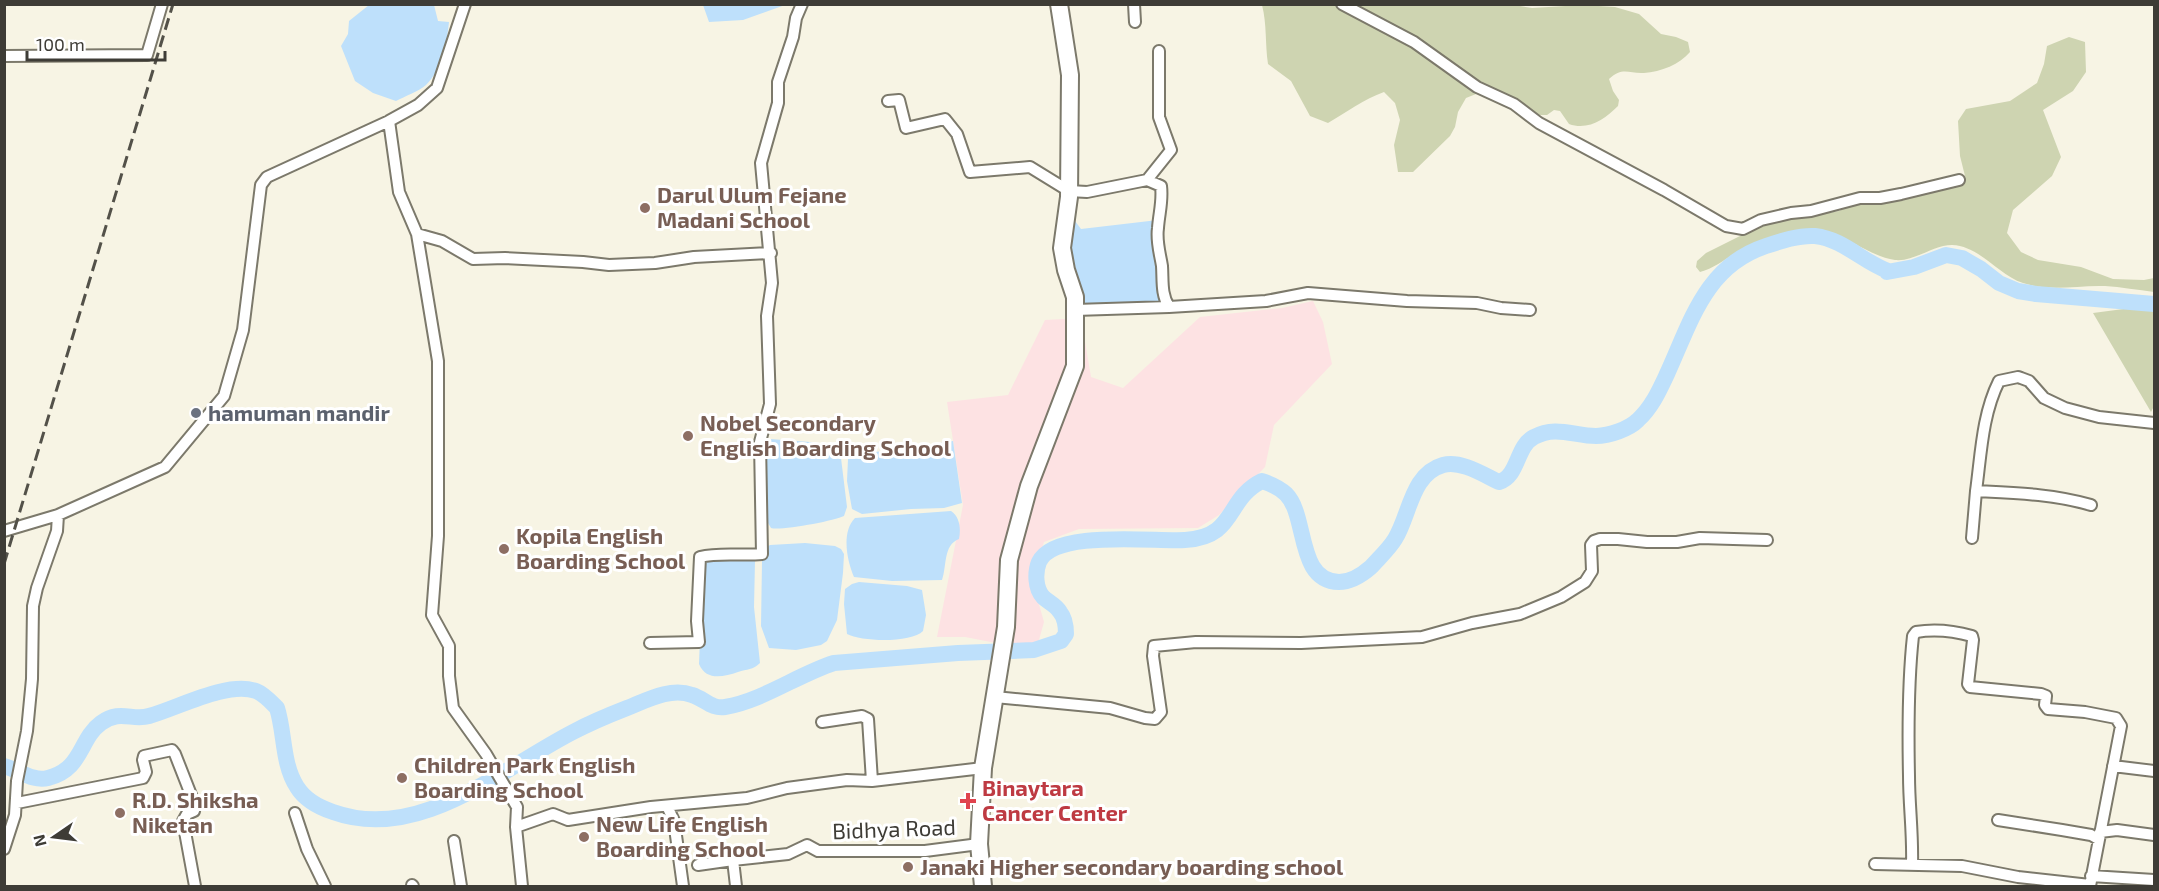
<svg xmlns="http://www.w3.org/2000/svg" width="2159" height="891" font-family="'Exo 2',sans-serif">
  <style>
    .industrial { fill: #fde2e3 }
    .green { fill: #ced4b1 }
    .water { fill: #bee0fb }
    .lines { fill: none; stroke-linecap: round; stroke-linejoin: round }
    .river { stroke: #bee0fb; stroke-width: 16 }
    .minor-casing { stroke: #7c796b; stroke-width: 14 }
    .primary-casing { stroke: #7c796b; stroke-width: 20 }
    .minor { stroke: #fff; stroke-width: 10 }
    .primary { stroke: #fff; stroke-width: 16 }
    .rail { stroke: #535149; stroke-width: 3; stroke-dasharray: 12 6; stroke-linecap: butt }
    .education-dot { fill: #8d6e63; stroke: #fff; stroke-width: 2 }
    .worship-dot { fill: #6b7280; stroke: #fff; stroke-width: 2 }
    .health-dot { fill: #e0444e; stroke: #fff; stroke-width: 2 }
    .labels { text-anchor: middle; stroke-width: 6; stroke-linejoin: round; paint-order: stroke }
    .education-label { font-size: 22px; font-weight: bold; fill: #785e54; stroke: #fff; text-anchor: start }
    .worship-label { font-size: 22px; font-weight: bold; fill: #5b616d; stroke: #fff; text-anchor: start }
    .health-label { font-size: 22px; font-weight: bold; fill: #be3a42; stroke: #fff; text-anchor: start }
    .street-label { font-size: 22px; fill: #3e3c36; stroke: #fff }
  </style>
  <rect width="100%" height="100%" fill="#f7f4e4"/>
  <path class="industrial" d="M1313 301 1323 322 1332 364 1274 425 1265 467 1219 515 1198 528 1079 529 1044 542 1032 580 1044 622 1037 647 1027 649 965 637H937L963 505 947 402 1008 395 1045 320 1081 318 1091 377 1123 388 1200 317 1282 308Z"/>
  <path class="green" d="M1508 4 1532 8 1582 5 1615 7 1639 14 1661 34 1676 37 1688 42 1690 52C1680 64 1661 72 1644 73 1629 74 1623 66 1609 79L1613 91 1619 100 1618 106C1605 119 1588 131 1569 124L1560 111 1554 110 1547 115H1539L1511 96 1491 88 1466 98 1458 112 1455 127 1450 136 1413 172H1398L1394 145 1400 120 1395 103 1384 92C1364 99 1347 112 1328 123L1310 116 1291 81 1268 64C1265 44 1267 24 1262 5Z
    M2069 37 2085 42 2086 72 2073 91 2043 110 2061 157 2052 176 2013 210 2007 233 2021 252 2038 260 2081 267 2113 279 2144 280 2154 278V292C2138 290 2121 287 2105 286 2077 285 2050 292 2023 283 1998 275 1980 246 1952 245 1933 245 1914 262 1895 260 1866 256 1840 228 1810 231 1786 234 1760 240 1740 251 1726 258 1715 268 1700 272L1696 267 1697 261 1706 253 1764 224 1839 211 1854 203 1875 204 1956 185 1965 176 1960 156 1958 121 1966 109 2010 101 2037 83 2044 64 2047 46Z
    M2154 305V406L2151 412 2093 313Z"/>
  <path class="water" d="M369 5H434L438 21 449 22C447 42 442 70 426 85 418 92 405 96 396 101L373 93 355 81 341 46 348 34 349 21Z
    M703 5V4L785 5 743 20 709 22Z
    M1158 220 1161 303 1090 307 1082 304 1065 253 1075 221 1081 229Z
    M769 439C775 439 778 440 784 440 804 442 827 440 841 458L847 507 844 516C834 521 780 531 771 528L765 518 764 445 766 440Z
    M953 441 962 503 944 508 911 509 862 514 852 509 847 481 848 459 859 453 888 451Z
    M951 511C960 517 961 529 959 539 943 545 947 566 942 580L892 581 854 577C847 561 841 532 855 518Z
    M805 543 835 546 841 549 844 554 843 573 837 620 827 641 821 645 796 650 769 648 761 626 762 561 767 547 770 545Z
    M706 558H742L755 561 754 607 760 663C753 670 747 669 738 672 723 677 706 681 699 664L703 562Z
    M859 582 907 586 922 590 926 615 923 631C912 643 862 642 847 634L844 604 845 589 852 584Z"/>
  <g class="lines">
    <path class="river" d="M4 766C19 770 33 782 48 778 83 769 79 739 101 723 120 709 132 721 149 716 178 708 227 681 256 691 264 694 271 702 277 708 285 733 282 764 297 787 305 800 318 807 333 812 419 843 501 769 573 732 590 723 609 715 627 708 647 700 671 687 692 695 705 699 711 709 725 707 762 701 799 674 834 663L958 653 1034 650 1061 641 1066 634C1066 626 1065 618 1060 612 1056 605 1048 602 1043 597 1035 588 1035 572 1039 562 1054 529 1154 542 1185 540 1237 537 1225 499 1262 481 1271 484 1279 487 1286 494 1308 516 1296 581 1339 582 1351 582 1363 574 1371 567 1379 558 1389 549 1395 539 1410 515 1411 474 1443 465 1461 460 1484 475 1499 482 1519 476 1516 446 1534 437 1556 425 1574 436 1596 436 1609 436 1629 429 1638 420 1652 407 1659 391 1667 374 1691 322 1705 266 1766 246 1781 241 1799 235 1815 236 1843 239 1863 262 1888 271L1887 272 1914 267 1946 255 1962 258 1981 269 1999 283 2018 291 2036 294 2154 304"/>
    <g class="minor-casing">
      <path id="minor" d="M1134 4 1135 22
        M1342 4 1414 42 1477 87 1514 104 1539 123 1664 190 1726 226 1743 229 1761 220 1791 213 1811 211 1860 198H1880L1901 194 1959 180
        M4 56 147 55 162 4
        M888 101 899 100 906 128 945 119 957 134 970 172 1030 167 1069 191 1087 192 1147 180 1161 186C1163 201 1159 213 1158 228 1156 242 1160 253 1162 266 1163 281 1161 294 1169 307L1075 310
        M389 121 418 105 437 88 465 4
        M1147 180 1171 150 1159 117V51
        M417 234 442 241 473 259 505 258 583 262 609 265 655 263 694 257 771 253
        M1169 307 1266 301 1308 293 1407 301 1477 303 1501 308 1530 310
        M1976 491C1981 455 1982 415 1999 381L2018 377 2021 378 2029 381 2044 398 2065 408 2099 417 2154 423
        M4 531 58 515 165 467 224 396 243 330 261 185 267 177 389 121 399 192 417 234 438 361V536L432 615 449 646V676L453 708 486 754 517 807 516 827 522 886
        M1972 538 1976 491C2015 493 2053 494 2091 505
        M650 643 699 642 697 621 700 557C720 552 741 556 762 554L760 442 770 404 767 316 772 283 761 163 778 103V82L793 37 796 18 802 4
        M995 697 1110 708 1145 718 1155 719 1161 712 1153 656 1154 646 1196 642 1301 643 1422 637 1472 623 1520 614 1561 597 1585 582 1592 571 1591 545 1594 541 1600 539H1618L1647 542H1677L1700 538 1767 540
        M822 722 862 716 868 719 872 781
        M2113 766 2154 771
        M17 803 143 778 146 772 143 760 144 756 172 750 175 754 195 805 194 811 187 814 183 821 195 886
        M667 806 674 821 683 886
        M295 813 307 849 325 886
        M1998 820 2062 830 2091 835 2098 839
        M516 827 553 814 568 820 651 807 747 798 787 788 847 780 872 781 983 768
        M2100 832 2117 830 2154 835
        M454 841 461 886
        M4 849 15 815 17 781 27 731 32 679 33 606 37 588 57 531 58 515
        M1875 864 1962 866 2018 877 2090 885
        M1912 864C1913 834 1909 805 1909 776 1908 729 1908 682 1913 636L1916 632C1934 629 1954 631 1972 636L1973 640 1968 684 1970 687 2041 694 2046 696 2045 705 2048 709 2085 712 2116 718 2121 726 2090 886
        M698 865 733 860
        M2091 876 2154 880
        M412 885 413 886
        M736 886 733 860 788 854 807 845 818 851H925L979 844"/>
    </g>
    <g class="primary-casing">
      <path id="primary" d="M983 886 979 844 983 768 1006 627 1009 560 1029 486 1075 366V297L1066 270 1062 248 1069 197 1070 75 1059 4"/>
    </g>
    <use href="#minor" class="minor"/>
    <use href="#primary" class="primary"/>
    <path class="rail" d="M4 564 173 4"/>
  </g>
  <g class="education-dot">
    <circle cx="645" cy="208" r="6"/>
    <circle cx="688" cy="436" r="6"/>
    <circle cx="504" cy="549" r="6"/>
    <circle cx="402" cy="778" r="6"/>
    <circle cx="120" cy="813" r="6"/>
    <circle cx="584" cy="837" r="6"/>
    <circle cx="908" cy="867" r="6"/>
  </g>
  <circle class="worship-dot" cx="196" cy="413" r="6"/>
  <path class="health-dot" d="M965 792h6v6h6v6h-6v6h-6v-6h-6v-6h6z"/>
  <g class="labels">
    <g class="education-label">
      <text x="657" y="203">Darul Ulum Fejane<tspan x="657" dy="25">Madani School</tspan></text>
      <text x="700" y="431">Nobel Secondary<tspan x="700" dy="25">English Boarding School</tspan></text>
      <text x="516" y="544">Kopila English<tspan x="516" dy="25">Boarding School</tspan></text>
      <text x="414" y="773">Children Park English<tspan x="414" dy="25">Boarding School</tspan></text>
      <text x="132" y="808">R.D. Shiksha<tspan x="132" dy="25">Niketan</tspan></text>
      <text x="596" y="832">New Life English<tspan x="596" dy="25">Boarding School</tspan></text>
      <text x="920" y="875">Janaki Higher secondary boarding school</text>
    </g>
    <g class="worship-label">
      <text x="208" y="421">hamuman mandir</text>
    </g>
    <g class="health-label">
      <text x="982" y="796">Binaytara<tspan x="982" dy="25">Cancer Center</tspan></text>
    </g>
    <g class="street-label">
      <text transform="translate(894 829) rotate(-2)" y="8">Bidhya Road</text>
    </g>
  </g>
  <rect width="2159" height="891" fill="none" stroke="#3e3c36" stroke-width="12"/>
  <g transform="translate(54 837) rotate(256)" stroke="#ffffff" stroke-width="4.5" paint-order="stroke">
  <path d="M0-4.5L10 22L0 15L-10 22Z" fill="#3e3c36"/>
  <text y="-9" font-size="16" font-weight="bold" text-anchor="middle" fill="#3e3c36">N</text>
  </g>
  <path d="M27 51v9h138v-9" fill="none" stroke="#3e3c36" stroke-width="3"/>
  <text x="36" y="51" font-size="18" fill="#3e3c36" stroke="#ffffff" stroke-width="4.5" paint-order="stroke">100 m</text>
</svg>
